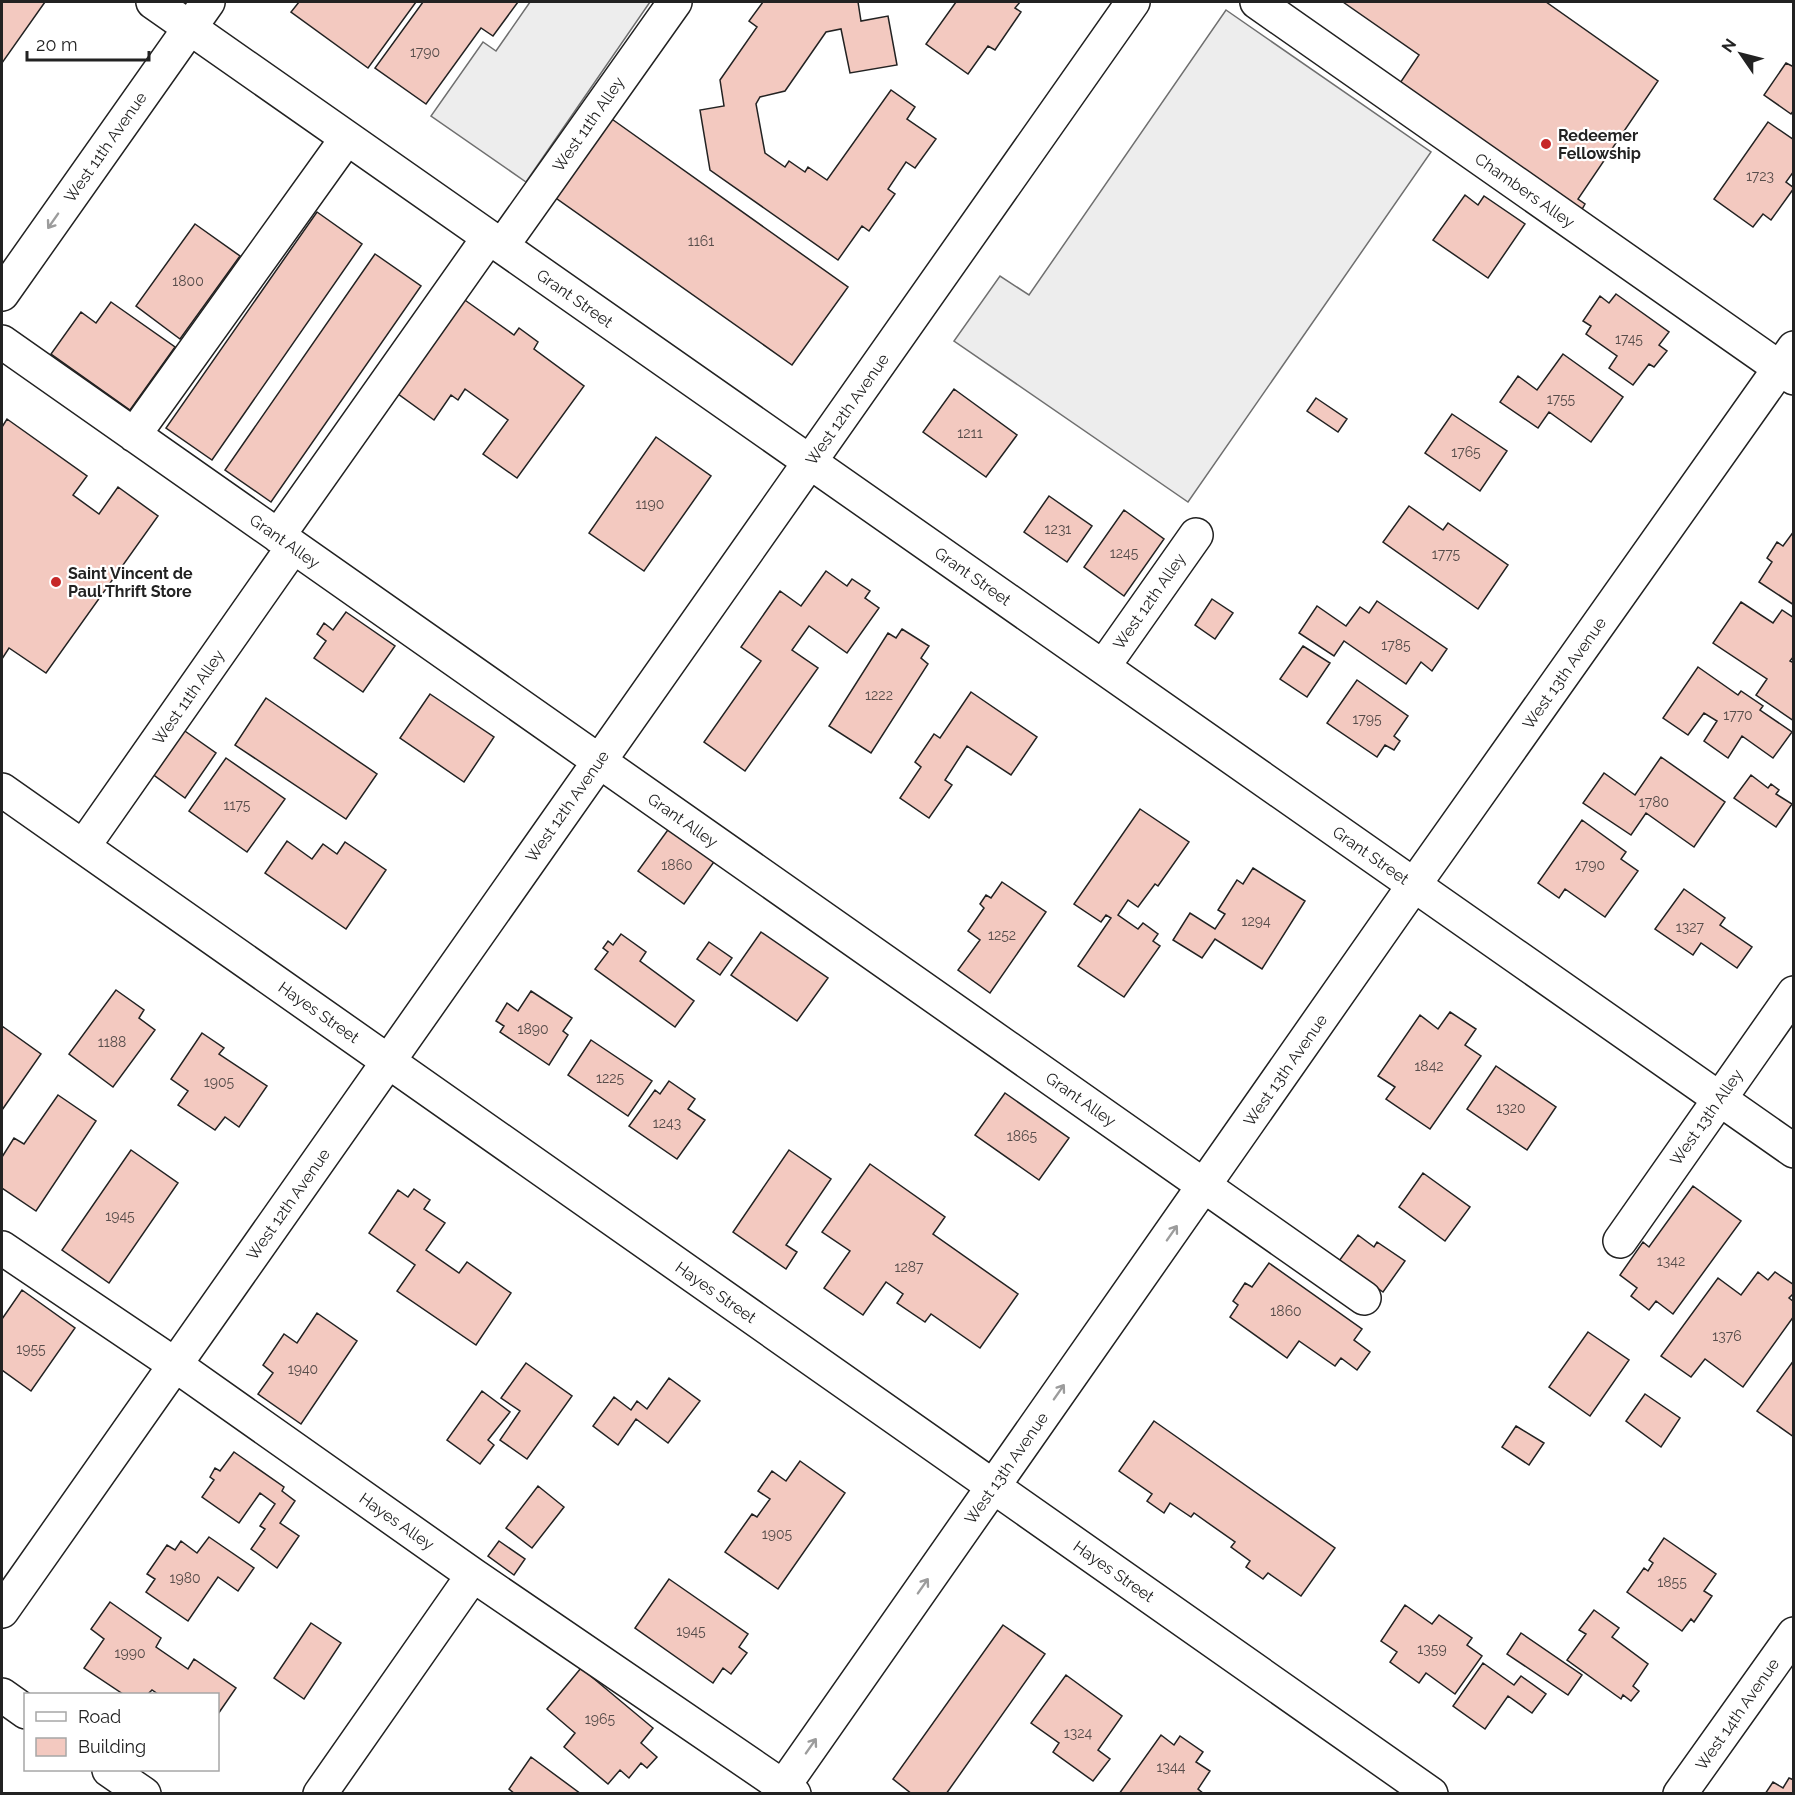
<svg xmlns="http://www.w3.org/2000/svg" width="1795" height="1795" font-family="Raleway,sans-serif">
  <style>
    .parking { fill: #ededed; stroke: #6f6f6f; stroke-width: 1.5 }
    .building { fill: #f3c9c0; stroke: #222; stroke-width: 1.5 }
    .lines { fill: none; stroke-linecap: round; stroke-linejoin: round }
    .minor-casing { stroke: #222; stroke-width: 36 }
    .major-casing { stroke: #222; stroke-width: 36 }
    .minor { stroke: #fff; stroke-width: 33 }
    .major { stroke: #fff; stroke-width: 33 }
    .oneway { stroke: #9c9c9c }
    .poi-dot { fill: #c62828; stroke: #fff; stroke-width: 2 }
    .labels { text-anchor: middle; stroke-width: 4.5; stroke-linejoin: round; paint-order: stroke }
    .number-label { font-size: 14px; fill: #564c4a }
    .street-label { font-size: 16px; fill: #222; stroke: #fff }
    .poi-label { font-size: 16px; font-weight: bold; fill: #222; stroke: #fff; text-anchor: start }
  </style>
  <rect width="100%" height="100%" fill="#fff"/>
  <path class="parking" d="M530 2H650L526 182 431 116 483 42 496 51Z
    M1226 10 1431 152 1188 502 954 341 1000 276 1029 295Z"/>
  <path class="building" d="M2 2H45L2 63Z
    M299 2H416L368 68 291 12Z
    M423 2H518L493 36 481 28 426 104 375 68Z
    M763 2H858L861 21 888 16 897 65 850 73 841 29 826 32 785 91 760 97 756 104 765 153 785 167 789 161 805 172 808 167 827 180 891 90 915 107 907 119 936 139 915 168 906 162 888 189 895 194 869 231 862 226 838 260 710 170 700 110 724 106 720 80 757 27 749 21Z
    M956 2H1020L1015 8 1021 12 995 50 988 46 968 74 926 44Z
    M1343 2H1546L1658 81 1578 199 1585 204 1580 213 1396 89 1419 55Z
    M1786 63 1794 67V110L1791 114 1764 95Z
    M609 117 848 287 792 365 553 196Z
    M1768 122 1794 140V171L1786 182 1794 188 1771 220 1763 214 1753 227 1714 199Z
    M1465 195 1478 205 1484 196 1525 224 1488 278 1433 240Z
    M317 212 362 244 212 460 166 428Z
    M195 224 240 256 180 339 136 306Z
    M375 254 421 286 271 502 225 470Z
    M1616 294 1669 332 1659 345 1667 351 1654 367 1649 364 1633 385 1609 368 1617 356 1586 334 1591 326 1583 321 1600 296 1609 303Z
    M462 298 514 335 519 328 538 342 534 349 584 386 517 478 483 454 508 420 465 389 458 400 451 395 434 420 394 391Z
    M111 302 175 347 130 410 51 354 81 312 96 323Z
    M1563 354 1623 397 1591 442 1549 412 1538 428 1500 402 1518 376 1537 390Z
    M954 389 1017 435 986 477 923 432Z
    M1316 398 1347 419 1338 432 1307 411Z
    M1452 414 1507 451 1480 491 1425 453Z
    M7 419 87 476 73 495 99 514 118 487 158 516 46 673 9 648 2 659V427Z
    M656 437 711 476 644 571 589 533Z
    M1049 496 1092 526 1067 562 1024 532Z
    M1409 506 1443 530 1448 523 1508 565 1478 609 1383 542Z
    M1124 510 1164 539 1124 596 1084 567Z
    M1794 531V605L1759 582 1772 562 1767 558 1777 542 1783 546Z
    M826 571 847 586 852 579 870 591 865 598 879 608 847 653 809 626 792 650 818 668 745 771 704 742 761 661 741 647 780 591 801 606Z
    M1212 599 1233 613 1215 639 1195 625Z
    M1377 601 1447 649 1432 671 1421 662 1406 684 1344 641 1334 656 1299 633 1317 606 1346 626 1360 607 1369 613Z
    M1741 602 1773 623 1782 610 1794 618V656L1790 661 1794 663V721L1756 695 1767 679 1713 643Z
    M346 612 395 646 363 692 314 658 326 641 317 634 324 623 333 630Z
    M902 629 929 646 921 658 928 664 871 753 829 726 888 633 896 638Z
    M1303 646 1330 663 1307 697 1280 679Z
    M1698 667 1738 695 1741 691 1763 706 1760 710 1792 732 1773 758 1742 736 1728 758 1704 741 1717 721 1704 713 1688 735 1663 718Z
    M1357 680 1408 716 1394 736 1400 741 1394 750 1385 745 1377 757 1327 723Z
    M971 692 1037 737 1011 775 967 746 945 780 952 785 929 818 900 798 921 767 915 762 934 734 940 738Z
    M430 694 494 737 464 782 400 738Z
    M266 698 377 774 346 819 235 745Z
    M182 729 216 753 185 798 151 773Z
    M1661 757 1725 802 1694 847 1646 813 1631 835 1583 803 1604 773 1635 795Z
    M226 758 285 799 247 852 189 811Z
    M1751 775 1768 788 1771 784 1779 790 1776 794 1792 804 1776 827 1734 798Z
    M1140 809 1189 842 1158 886 1155 884 1138 907 1128 900 1118 915 1138 929 1143 923 1158 934 1153 941 1160 946 1124 997 1078 966 1111 918 1106 915 1101 922 1074 904Z
    M1582 820 1626 852 1621 859 1638 871 1605 917 1565 889 1559 898 1538 883Z
    M670 827 716 859 684 904 638 871Z
    M287 841 312 859 323 844 337 854 345 842 386 870 346 929 265 873Z
    M1253 868 1305 901 1262 969 1215 939 1202 958 1173 940 1190 913 1215 929 1225 914 1218 910 1237 880 1243 884Z
    M1002 882 1046 912 990 993 958 970 980 940 968 931 984 908 980 904 986 895 991 898Z
    M1684 889 1725 918 1720 925 1752 947 1737 968 1701 943 1693 955 1655 929Z
    M761 932 828 978 797 1021 731 975Z
    M621 934 646 952 640 961 694 1001 675 1027 595 969 608 952 603 948 608 941 613 945Z
    M709 942 732 958 720 975 697 959Z
    M116 990 144 1010 139 1018 155 1030 113 1087 69 1054Z
    M531 991 572 1018 563 1031 568 1035 549 1065 500 1032 504 1026 496 1021 507 1003 518 1011Z
    M1450 1012 1476 1029 1465 1045 1481 1056 1430 1129 1386 1099 1395 1087 1378 1076 1420 1015 1438 1029Z
    M2 1026 41 1054 2 1110Z
    M202 1033 224 1048 219 1054 267 1086 239 1127 225 1117 215 1130 178 1105 188 1091 171 1079Z
    M591 1040 652 1081 628 1116 568 1075Z
    M1496 1066 1556 1107 1527 1150 1467 1109Z
    M669 1081 695 1099 688 1109 705 1120 677 1159 629 1126 655 1090 660 1094Z
    M1005 1093 1069 1138 1039 1180 975 1135Z
    M58 1095 96 1121 36 1211 2 1188V1157L14 1138 24 1144Z
    M131 1150 178 1183 109 1283 62 1250Z
    M789 1150 831 1179 786 1245 797 1252 786 1269 733 1232Z
    M870 1164 945 1217 933 1234 1018 1294 980 1348 931 1314 925 1322 897 1303 903 1294 886 1282 863 1315 824 1288 850 1251 822 1232Z
    M1423 1173 1470 1207 1445 1241 1399 1207Z
    M1693 1186 1741 1221 1673 1314 1656 1301 1649 1310 1631 1296 1637 1288 1620 1275 1643 1242 1649 1247Z
    M414 1189 430 1200 424 1209 445 1223 426 1250 459 1273 467 1262 511 1293 476 1345 397 1291 415 1265 369 1233 398 1190 408 1197Z
    M1358 1235 1374 1247 1377 1242 1405 1261 1383 1292 1339 1261Z
    M1269 1263 1362 1329 1354 1340 1370 1352 1357 1370 1341 1358 1335 1366 1299 1341 1287 1358 1230 1317 1238 1305 1233 1301 1245 1283 1252 1287Z
    M1758 1272 1768 1280 1775 1272 1794 1285V1293L1789 1298 1794 1302V1316L1743 1387 1705 1359 1691 1377 1661 1356 1718 1278 1741 1295Z
    M22 1290 75 1328 31 1391 2 1370V1319Z
    M317 1313 357 1341 301 1424 258 1394 273 1373 263 1365 284 1334 297 1343Z
    M1588 1332 1629 1360 1590 1416 1549 1387Z
    M1794 1360V1437L1757 1411Z
    M526 1363 572 1396 527 1459 500 1440 520 1411 501 1398Z
    M669 1378 700 1401 668 1443 636 1419 618 1445 593 1426 614 1397 631 1410 637 1401 647 1409Z
    M482 1391 510 1412 488 1440 494 1445 480 1464 447 1440Z
    M1645 1394 1680 1418 1661 1447 1626 1421Z
    M1154 1421 1335 1548 1301 1596 1268 1573 1263 1579 1246 1567 1250 1561 1231 1547 1235 1542 1194 1513 1191 1517 1170 1503 1164 1513 1147 1501 1152 1494 1119 1471Z
    M1516 1426 1544 1443 1529 1465 1502 1447Z
    M234 1452 284 1487 282 1491 295 1501 280 1523 299 1536 277 1568 251 1549 265 1529 260 1526 275 1504 260 1493 239 1523 202 1497 214 1480 210 1477 215 1468 220 1471Z
    M800 1461 845 1493 778 1589 725 1552 752 1514 757 1517 770 1499 758 1491 772 1471 786 1481Z
    M538 1486 564 1507 532 1548 506 1528Z
    M209 1537 254 1568 238 1591 218 1577 188 1621 146 1592 155 1579 147 1574 167 1545 175 1550 181 1541 197 1553Z
    M1664 1538 1716 1574 1704 1591 1712 1596 1694 1622 1691 1619 1682 1631 1627 1592 1644 1568 1648 1571 1653 1563 1649 1560Z
    M499 1541 525 1559 514 1575 488 1556Z
    M669 1579 748 1634 739 1647 747 1653 731 1674 723 1668 713 1683 635 1628Z
    M110 1602 161 1638 156 1647 188 1669 194 1659 236 1688 218 1714V1694H158L152 1690 148 1694H123L84 1668 104 1639 91 1629Z
    M1405 1605 1432 1624 1439 1615 1472 1638 1467 1645 1482 1656 1455 1694 1426 1673 1419 1683 1390 1662 1397 1652 1381 1641Z
    M1594 1610 1619 1628 1612 1637 1648 1664 1633 1686 1639 1691 1631 1701 1623 1695 1621 1699 1567 1660 1586 1634 1579 1630Z
    M311 1623 341 1643 304 1699 274 1678Z
    M1003 1625 1045 1654 946 1794H912L893 1779Z
    M1521 1633 1582 1675 1568 1695 1507 1654Z
    M1483 1663 1514 1685 1521 1676 1546 1694 1532 1713 1508 1696 1485 1729 1453 1706Z
    M581 1668 653 1728 641 1743 657 1757 647 1768 641 1763 629 1778 620 1770 608 1784 564 1747 575 1733 547 1709Z
    M1066 1675 1122 1716 1098 1750 1110 1759 1093 1781 1053 1752 1059 1743 1031 1723Z
    M1161 1735 1174 1745 1180 1736 1203 1752 1196 1762 1210 1771 1198 1789 1204 1794H1119Z
    M531 1757 581 1794H515L509 1789Z
    M1789 1778 1794 1780V1794H1765L1773 1782 1783 1788Z"/>
  <g class="lines">
    <g class="minor-casing">
      <path id="minor" d="M153 2 1794 1151
        M1257 2 1794 378
        M502 246 675 2
        M2 342 1364 1298
        M134 435 347 138
        M278 536 489 237
        M1103 667 1196 535
        M2 790 1431 1794
        M83 847 293 547
        M1620 1241 1794 993
        M2 1248 174 1364 473 1575 794 1794
        M2 1611 1133 2
        M320 1794 473 1575
        M1680 1794 1794 1634"/>
    </g>
    <g class="major-casing">
      <path id="major" d="M2 294 208 2
        M2 1695 26 1712
        M109 1770 144 1794
        M778 1794 1414 885 1794 348"/>
    </g>
    <use href="#minor" class="minor"/>
    <use href="#major" class="major"/>
  </g>
  <defs><path id="oneway-shaft" d="M-6 0H5M1.5-3L5.5 0L1.5 3" fill="none" stroke-width="1.6" stroke-linecap="round" stroke-linejoin="round" transform="scale(1.5)"/></defs>
  <g class="oneway">
    <use href="#oneway-shaft" transform="translate(53 221) rotate(125)"/>
    <use href="#oneway-shaft" transform="translate(1172 1233) rotate(-55)"/>
    <use href="#oneway-shaft" transform="translate(1059 1392) rotate(-55)"/>
    <use href="#oneway-shaft" transform="translate(923 1586) rotate(-55)"/>
    <use href="#oneway-shaft" transform="translate(811 1746) rotate(-55)"/>
  </g>
  <g class="poi-dot">
    <circle cx="1546" cy="144" r="6"/>
    <circle cx="56" cy="582" r="6"/>
  </g>
  <g class="labels">
    <g class="number-label">
      <text x="425" y="57">1790</text>
      <text x="1760" y="181">1723</text>
      <text x="701" y="246">1161</text>
      <text x="188" y="286">1800</text>
      <text x="1629" y="344">1745</text>
      <text x="1561" y="404">1755</text>
      <text x="970" y="438">1211</text>
      <text x="1466" y="457">1765</text>
      <text x="650" y="509">1190</text>
      <text x="1058" y="534">1231</text>
      <text x="1124" y="558">1245</text>
      <text x="1446" y="559">1775</text>
      <text x="1396" y="650">1785</text>
      <text x="879" y="700">1222</text>
      <text x="1738" y="720">1770</text>
      <text x="1367" y="724">1795</text>
      <text x="1654" y="807">1780</text>
      <text x="237" y="810">1175</text>
      <text x="677" y="870">1860</text>
      <text x="1590" y="870">1790</text>
      <text x="1256" y="926">1294</text>
      <text x="1690" y="932">1327</text>
      <text x="1002" y="940">1252</text>
      <text x="533" y="1034">1890</text>
      <text x="112" y="1047">1188</text>
      <text x="1429" y="1071">1842</text>
      <text x="610" y="1083">1225</text>
      <text x="219" y="1087">1905</text>
      <text x="1511" y="1113">1320</text>
      <text x="667" y="1128">1243</text>
      <text x="1022" y="1141">1865</text>
      <text x="120" y="1221">1945</text>
      <text x="1671" y="1266">1342</text>
      <text x="909" y="1272">1287</text>
      <text x="1286" y="1316">1860</text>
      <text x="1727" y="1341">1376</text>
      <text x="31" y="1354">1955</text>
      <text x="303" y="1374">1940</text>
      <text x="777" y="1539">1905</text>
      <text x="185" y="1583">1980</text>
      <text x="1672" y="1587">1855</text>
      <text x="691" y="1636">1945</text>
      <text x="1432" y="1654">1359</text>
      <text x="130" y="1658">1990</text>
      <text x="600" y="1724">1965</text>
      <text x="1078" y="1738">1324</text>
      <text x="1171" y="1772">1344</text>
    </g>
    <g class="street-label">
      <text transform="translate(588 124) rotate(-55)" y="6">West 11th Alley</text>
      <text transform="translate(105 147) rotate(-55)" y="6">West 11th Avenue</text>
      <text transform="translate(1525 190) rotate(35)" y="6">Chambers Alley</text>
      <text transform="translate(575 298) rotate(35)" y="6">Grant Street</text>
      <text transform="translate(847 409) rotate(-55)" y="6">West 12th Avenue</text>
      <text transform="translate(285 541) rotate(35)" y="6">Grant Alley</text>
      <text transform="translate(973 576) rotate(35)" y="6">Grant Street</text>
      <text transform="translate(1149 601) rotate(-55)" y="6">West 12th Alley</text>
      <text transform="translate(1564 673) rotate(-55)" y="6">West 13th Avenue</text>
      <text transform="translate(188 697) rotate(-55)" y="6">West 11th Alley</text>
      <text transform="translate(567 806) rotate(-55)" y="6">West 12th Avenue</text>
      <text transform="translate(683 820) rotate(35)" y="6">Grant Alley</text>
      <text transform="translate(1371 855) rotate(35)" y="6">Grant Street</text>
      <text transform="translate(319 1012) rotate(35)" y="6">Hayes Street</text>
      <text transform="translate(1285 1070) rotate(-55)" y="6">West 13th Avenue</text>
      <text transform="translate(1081 1099) rotate(35)" y="6">Grant Alley</text>
      <text transform="translate(1706 1117) rotate(-55)" y="6">West 13th Alley</text>
      <text transform="translate(288 1204) rotate(-55)" y="6">West 12th Avenue</text>
      <text transform="translate(716 1292) rotate(35)" y="6">Hayes Street</text>
      <text transform="translate(1006 1468) rotate(-55)" y="6">West 13th Avenue</text>
      <text transform="translate(397 1521) rotate(35)" y="6">Hayes Alley</text>
      <text transform="translate(1114 1571) rotate(35)" y="6">Hayes Street</text>
      <text transform="translate(1737 1714) rotate(-55)" y="6">West 14th Avenue</text>
    </g>
    <g class="poi-label">
      <text x="1558" y="141">Redeemer<tspan x="1558" dy="18">Fellowship</tspan></text>
      <text x="68" y="579">Saint Vincent de<tspan x="68" dy="18">Paul Thrift Store</tspan></text>
    </g>
  </g>
  <rect width="1795" height="1795" fill="none" stroke="#222222" stroke-width="6"/>
  <rect x="24" y="1693" width="195" height="78" fill="#ffffff" stroke="#a7a7a7" stroke-width="1.5"/>
  <rect x="36" y="1712" width="30" height="9" fill="#ffffff" stroke="#a7a7a7" stroke-width="1.5"/>
  <text x="78" y="1723" font-size="18" fill="#222222">Road</text>
  <rect x="36" y="1738" width="30" height="18" fill="#f3c9c0" stroke="#a7a7a7" stroke-width="1.5"/>
  <text x="78" y="1753" font-size="18" fill="#222222">Building</text>
  <g transform="translate(1741 54) rotate(305)" stroke="#ffffff" stroke-width="4.5" paint-order="stroke">
  <path d="M0-4.5L10 22L0 15L-10 22Z" fill="#222222"/>
  <text y="-9" font-size="16" font-weight="bold" text-anchor="middle" fill="#222222">N</text>
  </g>
  <path d="M27 51v9h122v-9" fill="none" stroke="#222222" stroke-width="3"/>
  <text x="36" y="51" font-size="18" fill="#222222" stroke="#ffffff" stroke-width="4.5" paint-order="stroke">20 m</text>
</svg>
